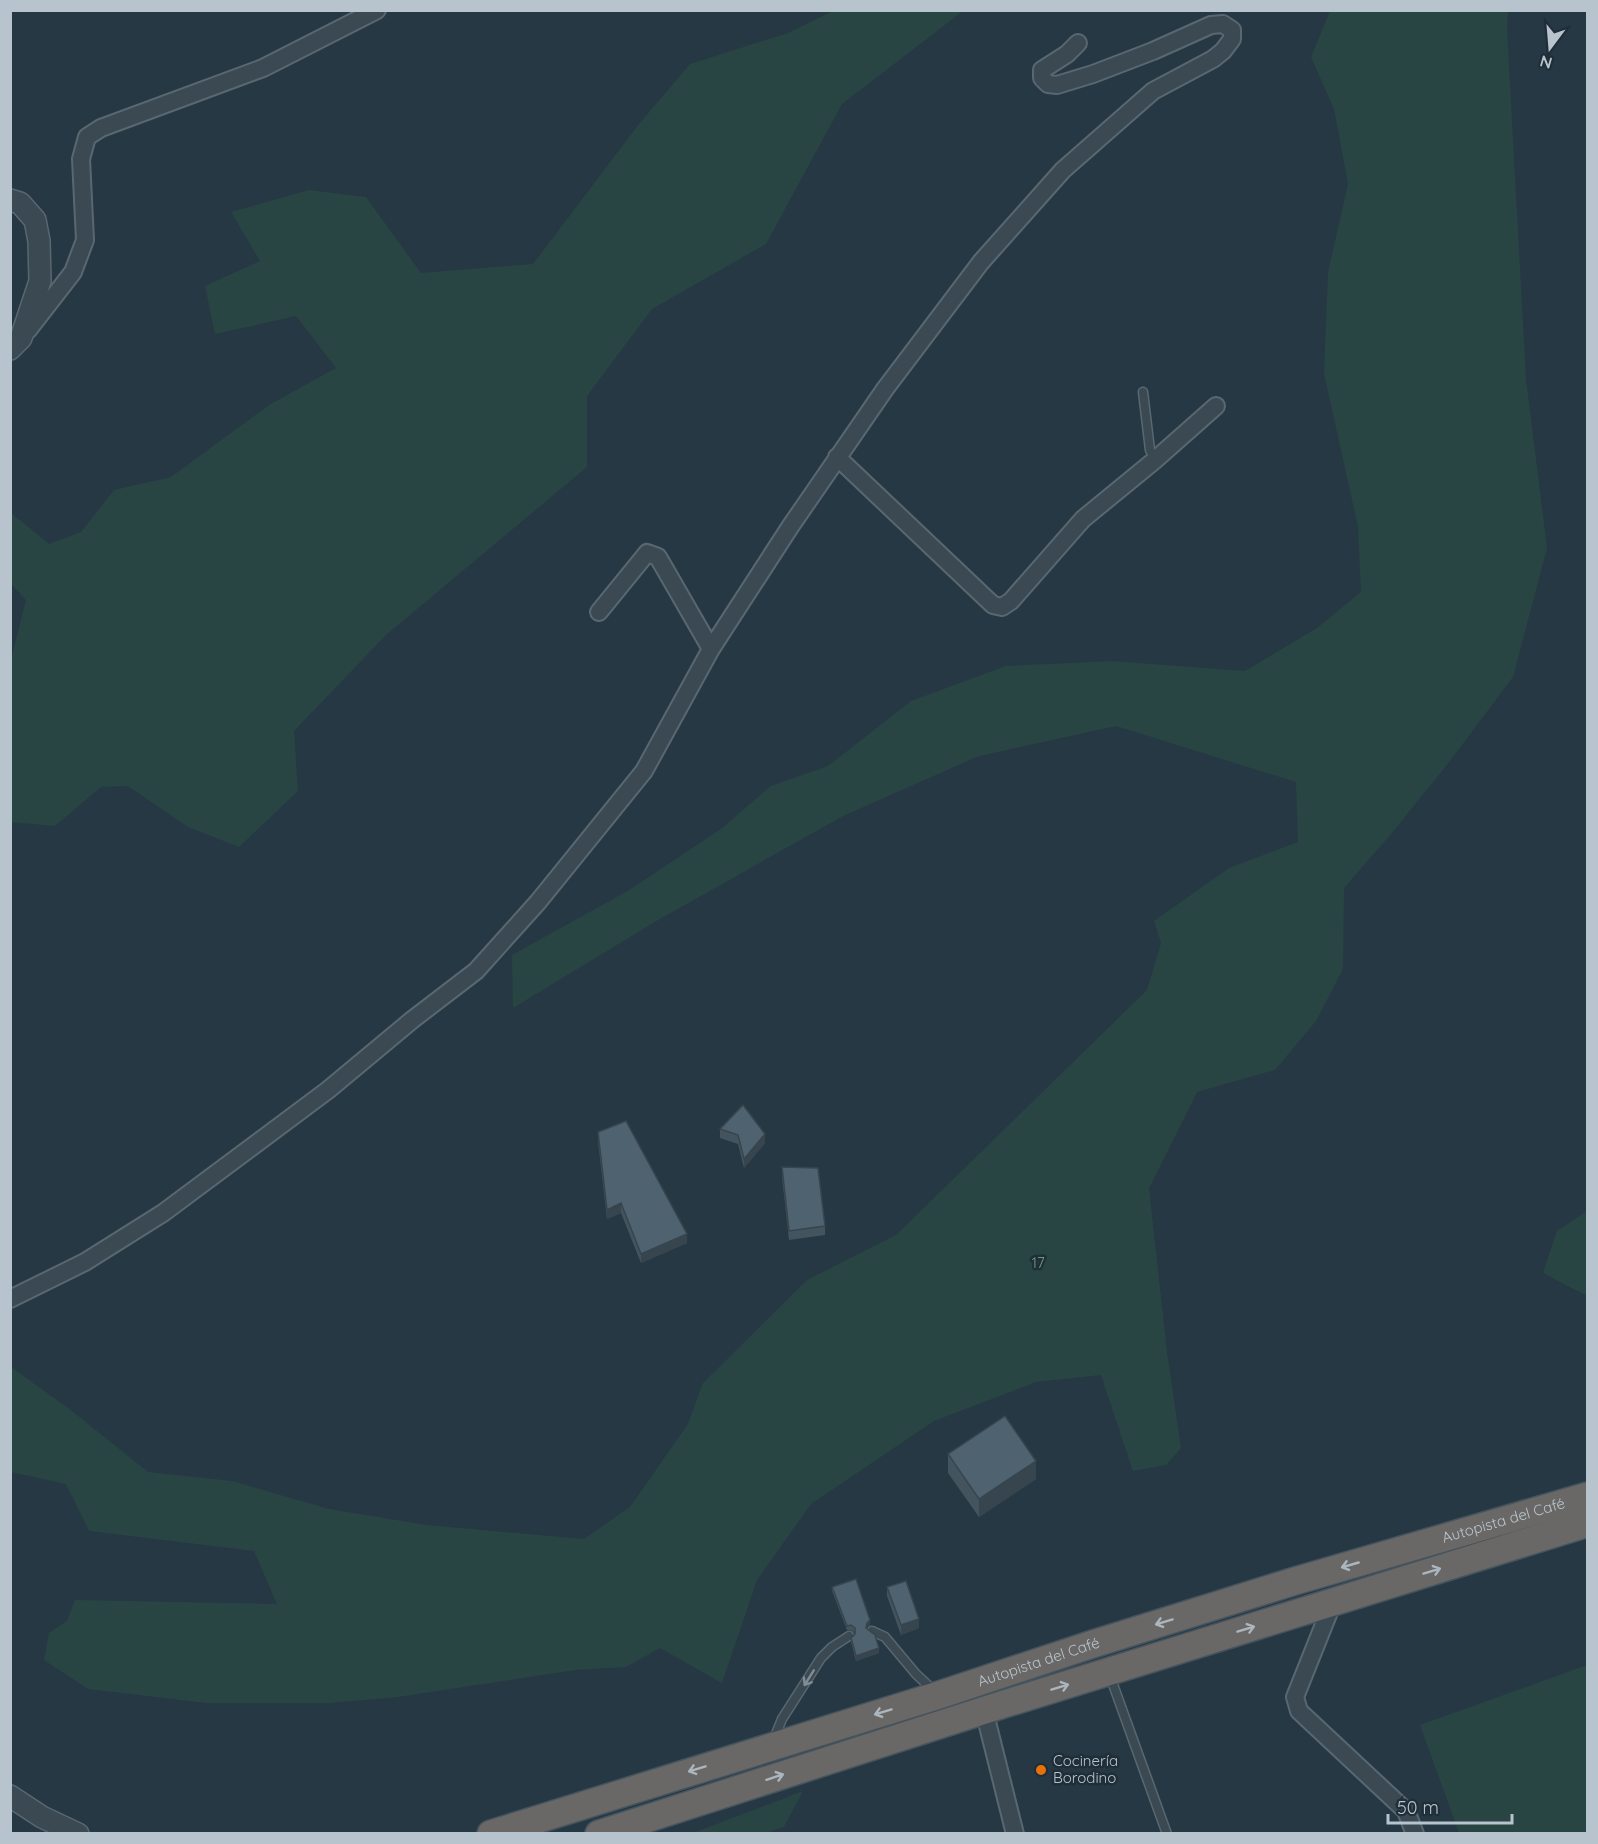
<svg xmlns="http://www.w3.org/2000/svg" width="1598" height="1844" font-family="Quicksand,sans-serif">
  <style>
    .green { fill: #284543 }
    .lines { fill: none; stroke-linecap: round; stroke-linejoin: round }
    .service-casing { stroke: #596771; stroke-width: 11 }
    .minor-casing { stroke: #596771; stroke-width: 20 }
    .tertiary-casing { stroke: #596771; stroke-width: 24 }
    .trunk-casing { stroke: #45545e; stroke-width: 30 }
    .service { stroke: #3b4953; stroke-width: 8 }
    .minor { stroke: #3b4953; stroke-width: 16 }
    .tertiary { stroke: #3b4953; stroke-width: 21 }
    .trunk { stroke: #6a6866; stroke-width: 27 }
    .wall { fill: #44545f }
    .shaded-wall { fill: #37454e }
    .building { fill: #4f626f; stroke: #37454e; stroke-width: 1.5 }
    .oneway { stroke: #acb6be }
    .oneway2 { stroke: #808d96 }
    .food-dot { fill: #e8710a; stroke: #1f2e39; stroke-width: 2 }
    .labels { text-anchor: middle; stroke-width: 5; stroke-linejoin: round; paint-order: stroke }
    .park-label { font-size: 15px; fill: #6f9e72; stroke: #1f2e39 }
    .street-label { font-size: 15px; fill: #b8c4cd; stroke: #1f2e39 }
    .poi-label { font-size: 15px; fill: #b8c4cd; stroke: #1f2e39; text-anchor: start }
  </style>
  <rect width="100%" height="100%" fill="#263844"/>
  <path class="green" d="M835 10 963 11 842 104 766 244 652 309 587 396V467L386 635 294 731 298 791 239 847 188 827 128 786 101 787 55 826 11 822V660L26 600 11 584V513L49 544 81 532 114 490 171 477 269 405 336 368 296 316 215 334 205 286 260 261 231 212 309 190 366 197 421 273 533 264 639 124 690 64 788 33Z
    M1330 11H1508L1507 29 1526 379 1547 548 1513 677 1450 761 1391 834 1344 888 1343 969 1316 1021 1275 1070 1197 1092 1149 1188 1167 1352 1181 1448 1166 1465 1133 1471 1101 1375 1036 1382 934 1421 811 1504 757 1580 722 1683 660 1648 626 1667 575 1670 398 1697 330 1703H206L88 1689 44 1660 49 1633 67 1621 75 1600 277 1604 254 1551 89 1531 66 1484 11 1472V1367L72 1411 148 1472 232 1481 329 1509 427 1525 584 1539 630 1507 688 1424 703 1383 807 1280 896 1235 1147 990 1161 943 1154 921 1229 868 1298 842 1296 782 1116 726 979 756 843 816 658 920 513 1008 512 955 631 889 721 829 771 786 828 766 911 701 1006 666 1111 661 1245 671 1317 628 1361 592 1358 527 1324 374 1328 272 1348 184 1334 109 1311 57Z
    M1587 1211V1296L1543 1273 1557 1231Z
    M1587 1665V1833H1459L1420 1725Z
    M803 1791 784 1827 765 1833H693Z"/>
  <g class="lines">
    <g class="service-casing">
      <path id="service" d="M1143 392 1150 450 1155 460
        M872 1631 885 1637 916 1674 934 1691
        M1110 1676 1167 1834
        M773 1741 782 1719 821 1658 832 1647 849 1636"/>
    </g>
    <g class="minor-casing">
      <path id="minor" d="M28 330 73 272 85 240 81 159 87 137 101 128 263 68 377 10
        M837 457 993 605 1002 607 1011 601 1083 519 1155 460 1216 406
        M599 612 647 553 658 557 711 649
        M10 1299 85 1262 163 1213 328 1090 412 1020 476 971 538 902 644 771 711 649 790 527 885 389 981 262 1063 170 1153 91 1213 59 1223 51 1232 39V30L1223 24 1211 25 1153 51 1093 74 1057 85 1048 84 1042 78V70L1067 54 1078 43
        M1333 1602 1295 1697 1299 1711 1406 1811 1415 1834
        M984 1710 1015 1834"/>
    </g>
    <g class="tertiary-casing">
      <path id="tertiary" d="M10 200 20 203 35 220 39 241 40 281 21 338 10 349
        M10 1796 42 1817 78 1834"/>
    </g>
    <g class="trunk-casing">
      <g id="trunk">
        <path id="s1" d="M491 1834 939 1695 1093 1644 1295 1581 1588 1496"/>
        <path d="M599 1834 1004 1704 1588 1523"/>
      </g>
    </g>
    <use href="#service" class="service"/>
    <use href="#minor" class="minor"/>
    <use href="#tertiary" class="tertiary"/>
    <use href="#trunk" class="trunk"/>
  </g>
  <path class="wall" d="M720 1129 765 1143 744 1168 738 1144 720 1138Z
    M598 1132 687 1243 641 1263 621 1213 607 1219 598 1141Z
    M782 1167 825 1226V1235L789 1240 782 1177Z
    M948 1454 1036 1479 979 1517 948 1473Z
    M832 1587 870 1625 866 1628 879 1653 856 1661 851 1642V1638L855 1633 851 1630H847L832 1591Z
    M887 1587 919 1628 901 1635 887 1596Z"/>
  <path class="shaded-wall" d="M765 1134V1143L744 1168V1159Z
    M621 1203V1213L607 1219V1210Z
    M687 1234V1243L641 1263V1254Z
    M1036 1461V1479L979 1517V1499Z
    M919 1619V1628L901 1635V1625Z
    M870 1620V1625L867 1628 866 1632 867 1623Z
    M879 1648V1653L856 1661V1656Z"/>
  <path class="building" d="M743 1105 765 1134 744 1159 738 1135 720 1129Z
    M626 1121 687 1234 641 1254 621 1203 607 1210 598 1132Z
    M782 1167 818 1168 825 1226 789 1231Z
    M1005 1416 1036 1461 979 1499 948 1454Z
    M856 1579 870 1620 867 1623 866 1628 875 1635 879 1648 856 1656 851 1638 855 1634V1628L851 1625 847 1626 832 1587Z
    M906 1581 919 1619 901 1625 887 1587Z"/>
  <defs><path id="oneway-shaft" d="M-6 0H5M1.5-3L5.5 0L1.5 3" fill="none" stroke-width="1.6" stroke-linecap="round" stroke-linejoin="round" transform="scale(1.5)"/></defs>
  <g class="oneway">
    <use href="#oneway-shaft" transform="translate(1350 1565) rotate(164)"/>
    <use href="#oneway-shaft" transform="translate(1432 1571) rotate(-17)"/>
    <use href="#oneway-shaft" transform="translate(1164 1622) rotate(163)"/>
    <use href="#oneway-shaft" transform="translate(1246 1629) rotate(-17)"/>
    <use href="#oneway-shaft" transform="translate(1060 1687) rotate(-17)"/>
    <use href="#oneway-shaft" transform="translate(883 1712) rotate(163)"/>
    <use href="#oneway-shaft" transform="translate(697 1769) rotate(163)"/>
    <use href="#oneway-shaft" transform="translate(775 1777) rotate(-18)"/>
  </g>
  <use class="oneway2" href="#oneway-shaft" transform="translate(809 1678) rotate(122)"/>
  <circle class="food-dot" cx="1041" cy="1770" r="6"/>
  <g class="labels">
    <g class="park-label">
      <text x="1038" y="1268">17</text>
    </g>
    <g class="street-label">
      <text dy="5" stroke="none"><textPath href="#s1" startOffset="1060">Autopista del Café</textPath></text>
      <text dy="5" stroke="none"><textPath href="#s1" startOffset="574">Autopista del Café</textPath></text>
    </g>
    <g class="poi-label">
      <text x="1053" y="1766">Cocinería<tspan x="1053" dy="17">Borodino</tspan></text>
    </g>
  </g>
  <rect width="1598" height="1844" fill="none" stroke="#b8c4cd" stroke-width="24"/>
  <g transform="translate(1550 48) rotate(196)" stroke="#1f2e39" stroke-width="4.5" paint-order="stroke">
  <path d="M0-4.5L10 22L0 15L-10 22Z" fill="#b8c4cd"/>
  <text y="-9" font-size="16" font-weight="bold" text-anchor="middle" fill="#b8c4cd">N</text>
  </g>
  <path d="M1388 1814v9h124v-9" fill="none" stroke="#b8c4cd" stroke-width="3"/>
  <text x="1397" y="1814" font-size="18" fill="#b8c4cd" stroke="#1f2e39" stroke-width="4.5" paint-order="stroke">50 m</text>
</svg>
